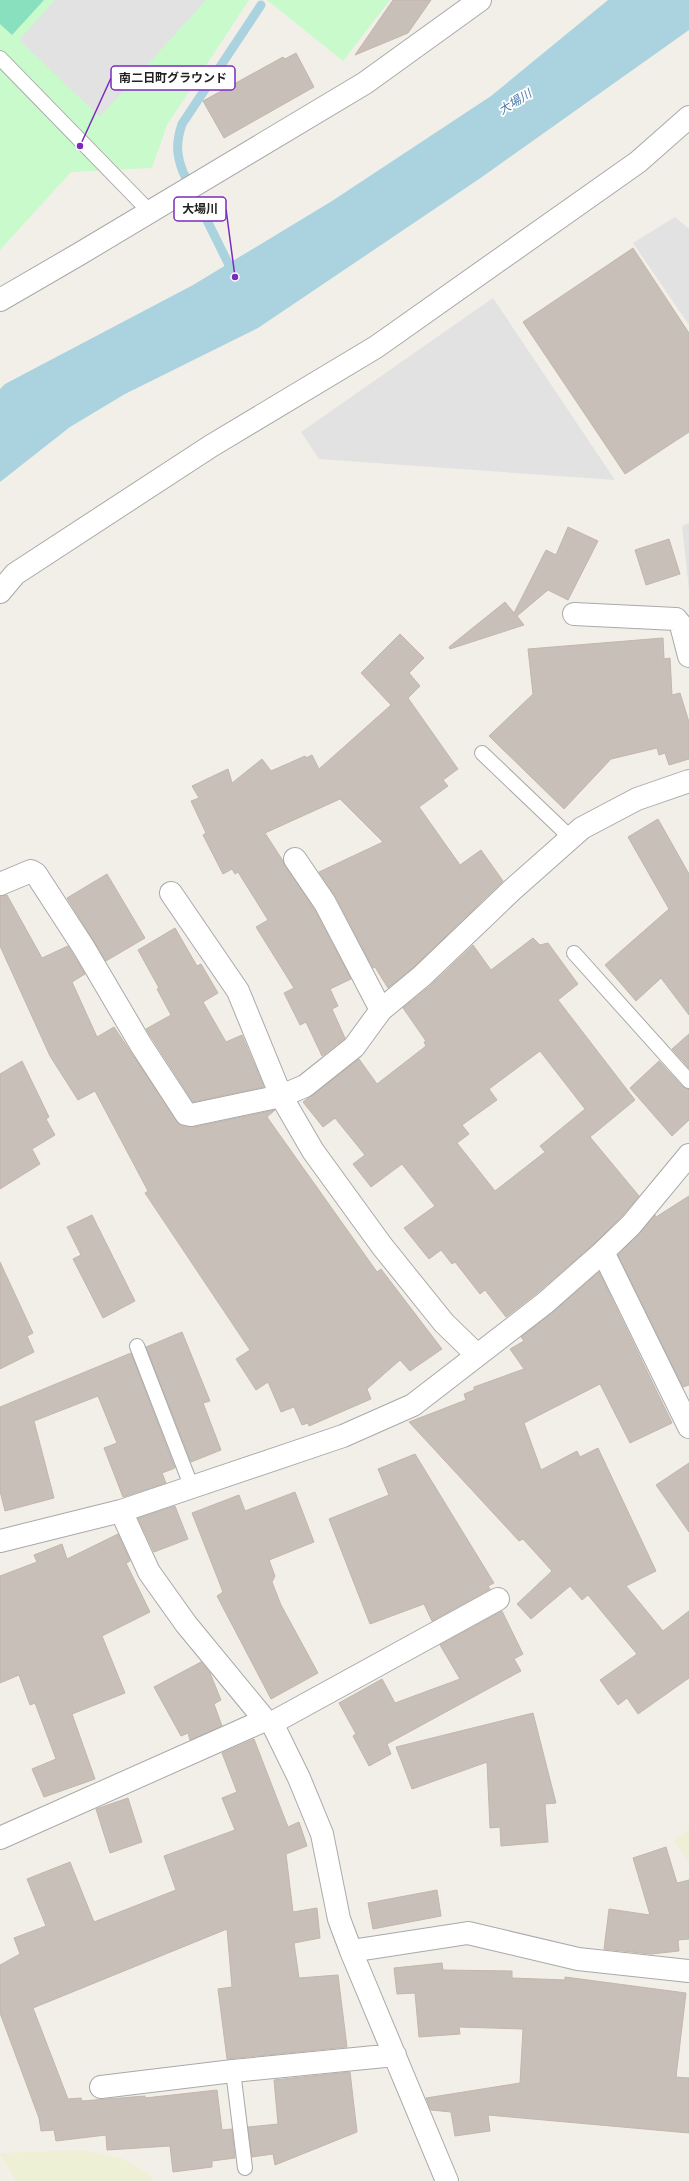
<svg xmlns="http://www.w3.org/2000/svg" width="689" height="2181" font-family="'DM Sans','Noto Sans JP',sans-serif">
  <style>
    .farmland { fill: #eef0d5 }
    .park { fill: #c8facc }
    .pitch { fill: #88e0be }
    .parking { fill: #e2e2e2 }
    .water { fill: #aad3df }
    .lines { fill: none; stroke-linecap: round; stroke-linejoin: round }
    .stream { stroke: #aad3df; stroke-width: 9 }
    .building { fill: #c7bfb8; stroke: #c4b6ab; fill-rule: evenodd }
    .lane-casing { stroke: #a9a9a9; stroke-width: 16 }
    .street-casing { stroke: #a9a9a9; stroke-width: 24 }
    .lane { stroke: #fff; stroke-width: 14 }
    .street { stroke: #fff; stroke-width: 22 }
    .labels { text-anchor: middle; stroke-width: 3.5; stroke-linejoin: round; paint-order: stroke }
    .water-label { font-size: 12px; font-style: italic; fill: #4a7aab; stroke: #fff }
    .leader { fill: none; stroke: #7b2cbf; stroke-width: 1.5 }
    .callout-dot { fill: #7b2cbf; stroke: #fff; stroke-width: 1.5 }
    .callout { fill: #fff; stroke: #7b2cbf; stroke-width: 1.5 }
    .callout-label { font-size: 12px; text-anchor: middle; font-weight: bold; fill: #222 }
  </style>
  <rect width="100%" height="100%" fill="#f2efe9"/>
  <path class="farmland" d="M689 1830V1862L674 1841Z
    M84 2150 121 2158 149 2174 153 2181H16L0 2155V2153Z"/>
  <path class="park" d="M0 0H249L167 125 152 168 71 172 0 250Z
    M267 0H390L343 61Z"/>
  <path class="pitch" d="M0 0H44L12 35 0 24Z"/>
  <path class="parking" d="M55 0H206L100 117 19 40Z
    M675 217 689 229V325L633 243Z
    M493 298 615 480 319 459 301 432Z
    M689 523V589L682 526Z"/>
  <path class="water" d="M608 0H689V30L482 177 258 328 125 394 70 427 0 482V389L5 384 193 285 332 201 491 96Z"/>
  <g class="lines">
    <path class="stream" d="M234 275 183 172C176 154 176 142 182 124L261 5"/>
  </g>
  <path class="building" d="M393 0H431L408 33 355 55Z
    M296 53 314 87 224 138 203 101 283 57 285 59Z
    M633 248 689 333V432L625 474 523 322Z
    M568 527 598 541 568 600 548 590 517 616 524 625 450 649 449 647 505 602 514 613 546 550 556 555Z
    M669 539 680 574 646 585 635 550Z
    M400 634 424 658 409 673 420 686 408 698 458 769 443 780 448 786 419 807 460 865 481 850 503 881 414 967 388 988 375 967 373 968 336 897 319 872 383 842 340 799 265 833 314 909 351 979 330 989 338 1006 332 1009 345 1038 322 1056 306 1022 300 1025 284 993 294 988 256 927 268 920 238 872 235 874 232 869 223 874 203 835 206 833 191 801 199 798 192 786 228 769 232 783 262 759 271 771 305 756 306 758 312 755 319 769 391 705 361 673Z
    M663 638 664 659 670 658 672 695 680 693 689 722V759L669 765 665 753 659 755 657 748 611 759 564 809 489 736 533 694 528 649Z
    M658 819 689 874V1015L661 978 636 1001 605 965 669 909 628 837Z
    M107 874 145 938 106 961 67 898Z
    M7 895 42 958 68 946 85 974 72 982 97 1037 114 1027 179 1124 194 1127 275 1110 267 1117 377 1272 381 1269 442 1349 410 1371 400 1360 367 1389 371 1399 309 1426 308 1423 302 1425 294 1407 281 1412 268 1382 256 1390 236 1359 250 1350 145 1193 148 1191 95 1091 78 1100 50 1056 0 946V896Z
    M175 928 197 966 201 964 218 993 203 1002 226 1042 242 1035 264 1087 193 1102 146 1029 171 1015 157 989 159 988 138 950Z
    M533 938 540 945 548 943 578 984 558 1000 635 1100 590 1137 639 1196 622 1216 595 1243 537 1293 506 1317 485 1290 480 1294 455 1262 452 1264 441 1250 429 1259 404 1228 435 1206 402 1164 371 1187 353 1164 365 1155 335 1118 323 1127 303 1102 359 1059 377 1084 426 1046 424 1042 426 1041 403 1008 431 985 473 945 491 970ZM540 1051 585 1109 540 1146 545 1152 495 1191 457 1143 469 1134 462 1125 497 1100 489 1089Z
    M689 1034V1068L672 1049Z
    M22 1061 49 1117 46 1119 55 1135 32 1149 40 1164 0 1189V1074Z
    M659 1061 683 1087 689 1089V1120L672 1136 630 1088Z
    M689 1196V1385L683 1387 618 1255 655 1215 656 1217Z
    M92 1215 135 1301 103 1318 73 1259 81 1255 67 1227Z
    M0 1262 33 1333 27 1336 34 1352 0 1369Z
    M599 1272 672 1423 630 1443 600 1384 524 1423 541 1470 577 1451 580 1457 598 1448 656 1571 626 1586 663 1631 689 1611V1678L638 1714 627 1698 618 1705 600 1680 637 1654 588 1595 582 1600 570 1586 531 1619 517 1604 552 1571 523 1539 519 1541 409 1422 466 1400 464 1394 474 1390V1387L524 1369 510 1349 524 1341 521 1337 553 1312Z
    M182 1332 210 1401 203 1403 221 1450 191 1462 146 1347Z
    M131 1353 175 1468 162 1473 166 1483 123 1497 104 1448 117 1443 98 1396 34 1421 54 1498 5 1511 0 1491V1407Z
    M415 1454 494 1583 488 1586 490 1589 432 1621 424 1604 370 1624 329 1519 389 1495 378 1469Z
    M689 1463V1532L656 1485Z
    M295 1492 314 1542 269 1560 275 1576 272 1582 281 1605 318 1673 271 1699 217 1596 223 1592 192 1513 239 1495 245 1511Z
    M175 1506 188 1539 154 1552 138 1518Z
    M118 1534 130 1561 126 1563 150 1612 102 1636 125 1693 72 1714 95 1779 44 1797 32 1769 56 1759 35 1703 30 1705 19 1675 0 1683V1576L37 1562 34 1555 62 1544 67 1559Z
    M502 1611 523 1654 514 1659 521 1671 387 1744 391 1754 369 1766 353 1736 356 1734 339 1703 382 1679 395 1703 460 1679 440 1645Z
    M201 1662 210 1673 221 1700 214 1704 222 1726 190 1740 188 1733 181 1736 154 1687Z
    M533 1713 556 1803 545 1804 548 1842 501 1846 500 1827 490 1828 487 1762 412 1789 396 1747Z
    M254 1739 288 1827 299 1822 307 1846 286 1854 293 1912 317 1908 320 1938 294 1943 299 1978 338 1975 347 2047 227 2059 218 1989 232 1987 227 1929 33 2008 68 2099 81 2098 82 2101 145 2096V2098L217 2090 222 2130 232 2129 235 2158 212 2161V2167L173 2172 170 2146 107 2150 106 2135 56 2141 54 2130 41 2131 39 2118 0 2013V1965L20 1954 14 1938 46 1926 27 1879 70 1862 94 1922 176 1890 164 1856 235 1830 222 1798 237 1792 222 1753Z
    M128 1798 142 1842 110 1853 96 1809Z
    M666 1847 677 1883 689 1880V1939L678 1940 679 1951 651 1954 604 1949 609 1909 650 1915 633 1858Z
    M437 1890 441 1916 373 1929 368 1903Z
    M442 1963 443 1970 512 1971V1978L565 1980V1977L686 1993 676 2077 689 2078V2133L488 2115 490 2131 455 2136 451 2112 431 2110 426 2098 520 2083 523 2029 459 2027 460 2034 419 2037 415 1993 397 1994 394 1968Z
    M350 2072 357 2132 275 2165 273 2154 252 2157 248 2127 278 2124 274 2080Z"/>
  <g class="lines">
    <g class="lane-casing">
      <path id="lane" d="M0 58 150 212
        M482 753 571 838
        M574 953 689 1081
        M137 1346 192 1488
        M233 2071 245 2168"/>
    </g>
    <g class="street-casing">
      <path id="street" d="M0 300 81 253 365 83 480 0
        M0 592 15 574 211 446 376 347 638 162 689 117
        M574 614 676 619 681 625 689 656
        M295 859 325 903 381 1010
        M0 884 31 871 36 874 84 948 141 1045 186 1114 191 1115 281 1096 305 1086 354 1047 381 1010 422 976 512 890 582 828 637 799 689 781
        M171 893 238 991 281 1096 313 1151 382 1246 444 1323 477 1355
        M603 1252 689 1427
        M121 1511 149 1572 186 1624 265 1720 272 1723 299 1778 322 1834 339 1919 351 1951 447 2181
        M0 1541 121 1511 343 1436 413 1405 545 1303 603 1252 631 1225 689 1155
        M272 1723 498 1599
        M0 1838 265 1720
        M351 1951 468 1933 578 1959 689 1971
        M101 2087 233 2071 395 2055"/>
    </g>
    <use href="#lane" class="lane"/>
    <use href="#street" class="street"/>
  </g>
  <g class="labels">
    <g class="water-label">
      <text transform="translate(515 102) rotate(-32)" y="4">大場川</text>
    </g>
  </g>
  <path class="leader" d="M80 146L111 78M235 277L226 209"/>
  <g class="callout-dot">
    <circle cx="80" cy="146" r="4"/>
    <circle cx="235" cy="277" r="4"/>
  </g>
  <g class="callout">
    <rect x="111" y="66" width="124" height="24" rx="4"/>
    <rect x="174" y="197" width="52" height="24" rx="4"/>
  </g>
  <g class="callout-label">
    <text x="173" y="82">南二日町グラウンド</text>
    <text x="200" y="213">大場川</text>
  </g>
</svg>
